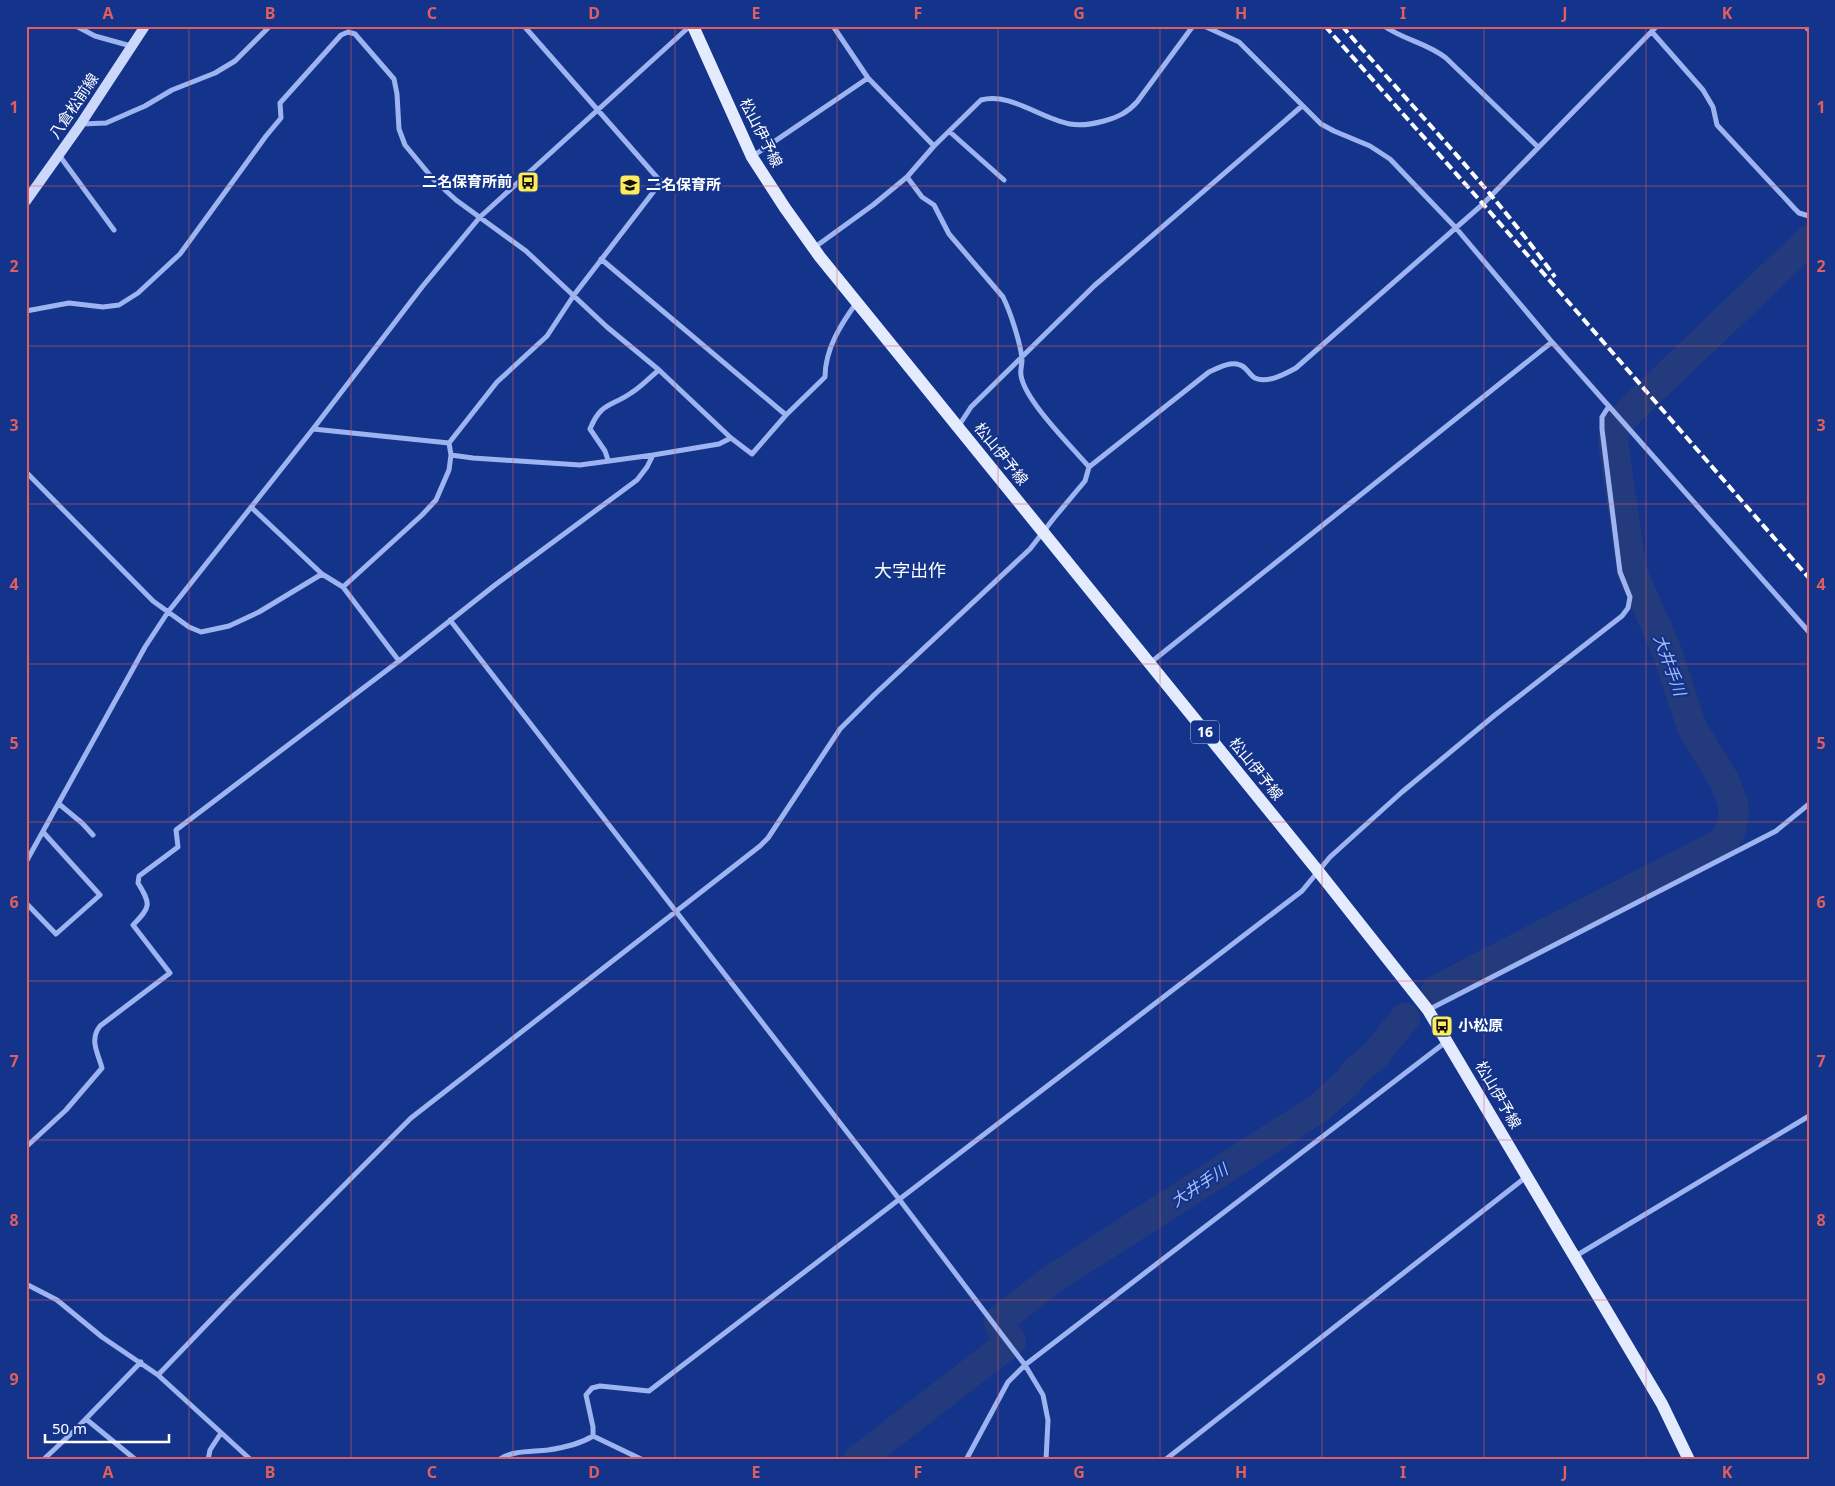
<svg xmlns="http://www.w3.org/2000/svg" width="1835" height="1486" font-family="'Noto Sans','Noto Sans JP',sans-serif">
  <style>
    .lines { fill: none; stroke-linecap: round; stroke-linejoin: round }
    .river { stroke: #233a7c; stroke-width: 30 }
    .street { stroke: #9db4f0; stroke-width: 5 }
    .secondary { stroke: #cbd7fb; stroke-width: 10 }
    .primary { stroke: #e5ebff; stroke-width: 12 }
    .rail { stroke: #fff; stroke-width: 4; stroke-dasharray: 9 4; stroke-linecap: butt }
    .grid { fill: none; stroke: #e05e5e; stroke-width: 1; stroke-opacity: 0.55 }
    .labels { text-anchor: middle; stroke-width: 4.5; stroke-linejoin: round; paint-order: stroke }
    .shield { fill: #14348b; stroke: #b8c2dc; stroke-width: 1 }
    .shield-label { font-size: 14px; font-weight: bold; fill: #fff }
    .street-label { font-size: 15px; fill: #fff; stroke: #14348b }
    .poi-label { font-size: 15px; font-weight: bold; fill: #fff; stroke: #14348b; text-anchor: start }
    .water-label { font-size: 16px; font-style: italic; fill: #a8bff7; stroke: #14348b }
    .quarter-label { font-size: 18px; fill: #fff; stroke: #14348b }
    .neatline { fill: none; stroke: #e05e5e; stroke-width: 2 }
    .grid-label { font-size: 16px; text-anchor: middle; font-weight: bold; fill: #e05e5e }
  </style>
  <rect width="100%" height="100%" fill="#14348b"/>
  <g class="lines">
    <path class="river" d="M1436 990 1710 849 1724 841 1730 832 1734 816 1733 803 1724 780 1692 728 1666 649 1632 572 1613 441 1615 428 1630 411 1809 240
      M1011 1341 1000 1326 999 1321 1051 1280 1319 1108 1348 1082 1355 1072 1375 1055 1405 1018
      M858 1460 1004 1347"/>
    <path class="street" d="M76 26 95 36 131 46
      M833 26 868 78 934 146
      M1204 26 1239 42 1321 124 1334 131 1370 146 1390 159 1456 228 1552 342 1809 632
      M1384 26C1404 40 1427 43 1446 58L1538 147
      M1805 26 1809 30
      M1652 32 1703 90 1713 107 1717 125 1795 209 1799 213 1809 216
      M82 124 106 123 145 106 172 90 215 73 235 61 270 26
      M950 132 1004 180
      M59 155 114 230
      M753 156 868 78
      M907 177 922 197 934 205 949 234 1003 297C1010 311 1021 344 1022 360 1022 365 1020 370 1021 375 1024 400 1072 447 1089 467
      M815 247 873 205 907 177 934 146 981 100C1010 92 1041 119 1070 124 1081 126 1093 124 1104 121 1118 117 1127 113 1137 102L1193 26
      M601 259 786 415
      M26 311 69 303 103 307 119 305 138 293 180 254 266 136 281 118 280 103 341 35 348 32 355 34 394 79 397 94 399 129 405 145 434 180 456 200 526 251 607 327 659 370 731 438
      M958 427 971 407 1094 286 1302 106
      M313 429 449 443
      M451 455 473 458 580 465 653 455 719 444 731 438 752 454 786 415 825 377C825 349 841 324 857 302
      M608 460 605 451 590 429C601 402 611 407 631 393 641 387 650 377 659 370
      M26 472 153 601 189 627 201 632 229 626 259 612 322 574 343 587 399 661
      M251 507 322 574
      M343 587 422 515 436 500 449 470 451 455 449 443 497 382 547 336 574 295 661 182 524 26
      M450 620 899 1199 1025 1365 1043 1395 1048 1420 1046 1460
      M1150 663 1552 342
      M59 804 82 823 93 835
      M26 862 145 647 168 612 313 429 422 287 480 217 690 26
      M26 903 56 934 100 895 43 832
      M1428 1010 1776 831 1809 804
      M26 1147 66 1110 102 1068C98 1053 89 1040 100 1026L170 973 133 925C151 907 151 904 138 883L139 876 178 847 176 830 399 661 495 585 637 480 647 467 653 455
      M1574 1257 1809 1116
      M26 1284 57 1300 102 1337 158 1375 251 1460
      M158 1375 231 1299 411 1118 760 846 768 838 840 729 874 695 1030 549 1054 518 1085 481 1089 467 1209 372C1218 368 1230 361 1240 365 1247 367 1249 375 1255 378 1267 384 1285 374 1296 368L1483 204 1657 26
      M86 1419 136 1460
      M593 1436 643 1460
      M43 1460 74 1431 141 1362
      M208 1460 210 1450 221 1433
      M498 1460C513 1450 531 1452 548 1450 562 1448 580 1444 593 1436V1427L586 1395 592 1388 600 1386 649 1391 1302 891 1330 857 1402 792 1495 715 1622 616 1628 608 1630 597 1620 572 1602 429V417L1609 406
      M966 1460 1008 1382 1025 1365 1447 1041
      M1165 1460 1526 1177"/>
    <path class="secondary" d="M26 201 80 125 145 26"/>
    <path class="primary" d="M693 26 752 157 785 208 820 257 1318 871 1428 1010 1662 1404 1689 1460"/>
    <path class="rail" d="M1325 26 1483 204 1809 578
      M1342 26C1414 109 1491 188 1555 277"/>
  </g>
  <path class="grid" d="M189 26V1460M351 26V1460M513 26V1460M675 26V1460M837 26V1460M998 26V1460M1160 26V1460M1322 26V1460M1484 26V1460M1646 26V1460M26 186H1809M26 346H1809M26 504H1809M26 664H1809M26 822H1809M26 981H1809M26 1140H1809M26 1300H1809"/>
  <defs>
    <g id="bus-square" transform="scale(1.125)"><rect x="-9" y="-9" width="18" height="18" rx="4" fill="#ffec5b" stroke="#14348b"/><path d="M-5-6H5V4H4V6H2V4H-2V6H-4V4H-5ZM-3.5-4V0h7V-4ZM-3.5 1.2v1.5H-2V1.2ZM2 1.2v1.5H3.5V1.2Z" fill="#111"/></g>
    <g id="school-square" transform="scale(1.125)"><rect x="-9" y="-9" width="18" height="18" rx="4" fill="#ffec5b" stroke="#14348b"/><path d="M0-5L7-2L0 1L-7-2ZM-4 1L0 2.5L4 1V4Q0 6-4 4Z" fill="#111"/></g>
  </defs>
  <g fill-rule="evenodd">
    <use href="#bus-square" x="528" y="182"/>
    <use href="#school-square" x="630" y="185"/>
    <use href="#bus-square" x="1442" y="1026"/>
  </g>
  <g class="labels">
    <rect class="shield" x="1191" y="720.5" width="28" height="23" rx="4"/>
    <g class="shield-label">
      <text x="1205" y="737">16</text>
    </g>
    <g class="street-label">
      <text transform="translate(74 106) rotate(-56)" y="5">八倉松前線</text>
      <text transform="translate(761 133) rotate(63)" y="5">松山伊予線</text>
      <text transform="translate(1001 454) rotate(51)" y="5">松山伊予線</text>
      <text transform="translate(1256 769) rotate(51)" y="5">松山伊予線</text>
      <text transform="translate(1498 1095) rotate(60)" y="5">松山伊予線</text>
    </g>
    <g class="poi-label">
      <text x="512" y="187" text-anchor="end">二名保育所前</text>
      <text x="646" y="190">二名保育所</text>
      <text x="1458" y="1031">小松原</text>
    </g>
    <g class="water-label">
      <text transform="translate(1670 665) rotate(70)" y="6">大井手川</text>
      <text transform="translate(1199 1185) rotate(-33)" y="6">大井手川</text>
    </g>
    <g class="quarter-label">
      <text x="910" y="577">大字出作</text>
    </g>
  </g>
  <rect width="1835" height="1486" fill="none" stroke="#14348b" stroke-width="55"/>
  <path d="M45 1434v8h124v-8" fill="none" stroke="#ffffff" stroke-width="2.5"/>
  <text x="52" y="1434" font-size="15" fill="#ffffff" stroke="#14348b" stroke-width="4" paint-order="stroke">50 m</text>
  <rect x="28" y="28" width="1780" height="1430" class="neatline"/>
  <g class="grid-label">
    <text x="108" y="19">A</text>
    <text x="270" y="19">B</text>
    <text x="432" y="19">C</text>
    <text x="594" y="19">D</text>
    <text x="756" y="19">E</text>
    <text x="918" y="19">F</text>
    <text x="1079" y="19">G</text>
    <text x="1241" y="19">H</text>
    <text x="1403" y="19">I</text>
    <text x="1565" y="19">J</text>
    <text x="1727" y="19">K</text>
    <text x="14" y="113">1</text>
    <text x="1821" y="113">1</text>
    <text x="14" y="272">2</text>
    <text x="1821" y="272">2</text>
    <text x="14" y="431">3</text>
    <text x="1821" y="431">3</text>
    <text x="14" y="590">4</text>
    <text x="1821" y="590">4</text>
    <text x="14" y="749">5</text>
    <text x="1821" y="749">5</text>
    <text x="14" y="908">6</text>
    <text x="1821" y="908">6</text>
    <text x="14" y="1067">7</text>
    <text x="1821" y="1067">7</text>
    <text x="14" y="1226">8</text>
    <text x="1821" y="1226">8</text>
    <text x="14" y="1385">9</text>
    <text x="1821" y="1385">9</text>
    <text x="108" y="1478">A</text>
    <text x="270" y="1478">B</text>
    <text x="432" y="1478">C</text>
    <text x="594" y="1478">D</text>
    <text x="756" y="1478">E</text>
    <text x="918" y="1478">F</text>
    <text x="1079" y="1478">G</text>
    <text x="1241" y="1478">H</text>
    <text x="1403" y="1478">I</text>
    <text x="1565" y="1478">J</text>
    <text x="1727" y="1478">K</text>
  </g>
</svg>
